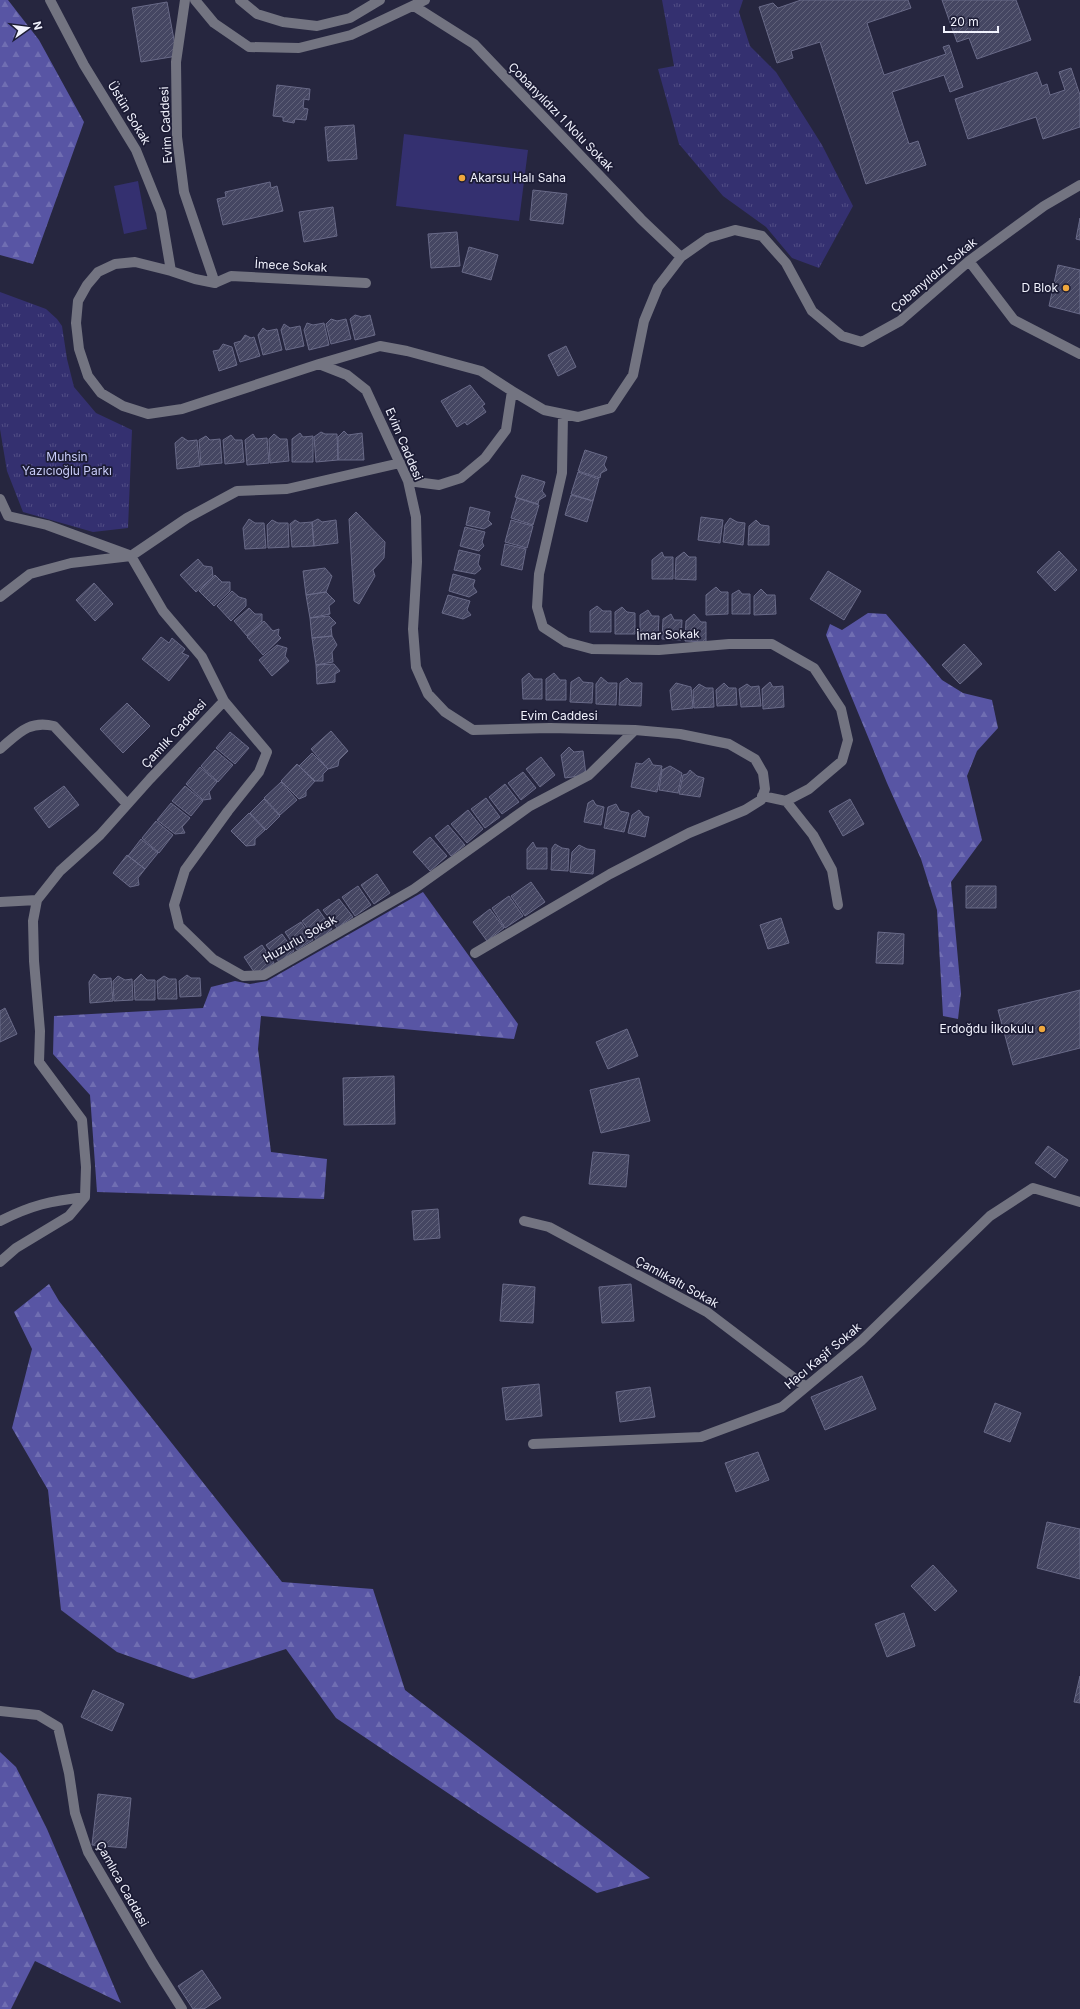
<svg xmlns="http://www.w3.org/2000/svg" width="1080" height="2009" font-family="Inter,sans-serif">
  <style>
    .forest { fill: url(#forest-firs) }
    .park { fill: url(#park-tufts) }
    .pitch { fill: #343070 }
    .building { fill: url(#building-hatch); stroke: #696a88 }
    .lines { fill: none; stroke-linecap: round; stroke-linejoin: round }
    .minor { stroke: #737481; stroke-width: 10 }
    .poi-dot { fill: #efa73d; stroke: #1c1c35; stroke-width: 1.5 }
    .labels { text-anchor: middle; stroke-width: 3.5; stroke-linejoin: round; paint-order: stroke }
    .street-label { font-size: 12px; fill: #f1f2fd; stroke: #1c1c35 }
    .poi-label { font-size: 12px; fill: #f1f2fd; stroke: #1c1c35; text-anchor: end }
    .park-label { font-size: 12px; fill: #c9ccf8; stroke: #1c1c35 }
  </style>
  <defs>
    <pattern id="forest-firs" width="22" height="20" patternUnits="userSpaceOnUse"><rect width="22" height="20" fill="#5855a4"/><path d="M5 1l3.5 6h-7zM16 11l3.5 6h-7z" fill="#706eb2"/></pattern>
    <pattern id="park-tufts" width="24" height="20" patternUnits="userSpaceOnUse"><rect width="24" height="20" fill="#343070"/><path d="M3 7l-1-3M5 7V3M7 7l1-3M15 17l-1-3M17 17v-4M19 17l1-3" fill="none" stroke="#524e85"/></pattern>
    <pattern id="building-hatch" width="6" height="6" patternUnits="userSpaceOnUse"><rect width="6" height="6" fill="#454662"/><path d="M-1 1l2-2M0 6l6-6M5 7l2-2" fill="none" stroke="#606179"/></pattern>
  </defs>
  <rect width="100%" height="100%" fill="#26263f"/>
  <path class="forest" d="M0 0H8L39 40 84 122 33 264 0 255Z
    M868 613 886 614 942 680 963 693 992 700 998 728 977 751 967 776 982 840 951 882 961 993 958 1019 943 1016 937 910 921 859 887 783 826 635 830 624 842 630Z
    M423 892 518 1024 514 1039 261 1016 258 1049 271 1152 327 1159 324 1199 97 1192 90 1095 53 1054 54 1016 203 1008 211 987 235 981 250 984 267 981Z
    M49 1284 59 1301 282 1582 373 1589 405 1690 650 1878 597 1893 336 1718 286 1649 193 1679 117 1652 61 1610 48 1490 12 1428 32 1349 14 1312Z
    M0 1752 16 1767 47 1829 121 2003 35 1961 11 2009H0Z"/>
  <path class="park" d="M662 0H743L739 12 750 46 776 72 822 145 853 206 819 268 792 258 766 227 723 196 679 144 658 69 674 66Z
    M0 292 46 309 57 319 62 326 67 359 74 387 96 413 132 430 128 528 93 532 23 512 7 471 0 429Z"/>
  <path class="pitch" d="M404 134 528 150 519 221 396 206Z
    M138 181 147 229 124 234 114 186Z"/>
  <path class="building" d="M801 0H908L911 8 867 23 884 75 946 54 943 47 949 45 963 87 950 92 944 75 892 92 909 144 918 141 926 165 866 184 820 42 791 51 793 58 777 63 759 7 773 3 778 8Z
    M942 0H1016L1031 40 977 59 969 38 957 42Z
    M167 2 177 56 141 62 132 8Z
    M1071 68 1080 95V127L1043 139 1036 117 968 139 955 99 1037 72 1042 86 1047 84 1050 95 1065 90 1059 72Z
    M277 85 310 89 309 100 304 99 303 108 308 109 306 120 295 119 294 123 283 121V117L273 116Z
    M354 125 357 159 328 161 325 127Z
    M270 182 271 188 277 186 283 211 223 225 217 199 226 197 225 192Z
    M533 190 567 194 563 224 530 220Z
    M333 207 337 236 304 242 299 212Z
    M1080 218V240L1076 239Z
    M457 232 460 266 431 268 428 234Z
    M469 247 498 255 491 280 462 272Z
    M1058 265 1080 270V314L1049 306Z
    M355 315 362 317 370 315 375 335 355 340 350 319Z
    M331 319 337 321 346 319 351 339 331 344 326 324Z
    M307 323 313 325 324 323 329 345 309 350 304 330Z
    M284 324 290 328 300 326 304 346 286 350 281 330Z
    M263 328 267 331 277 329 282 350 263 355 258 335Z
    M245 335 251 338 254 337 260 356 240 362 234 343 241 341Z
    M223 344 232 347 237 365 219 371 213 351 219 350Z
    M566 346 576 367 558 376 548 355Z
    M470 385 485 404 482 406 486 412 467 425 465 422 457 427 441 401Z
    M344 431 348 435 362 433 364 460H338V437Z
    M321 432 325 434H337L338 460 316 462 314 437Z
    M300 433 303 437 313 436V462H292V439Z
    M253 434 256 439 267 438 269 463 247 465 245 440Z
    M274 434 280 439H287L289 461 270 463 269 439Z
    M231 435 235 440H242L244 462 225 464 223 440Z
    M206 436 210 440 220 439 222 463 201 465 199 440Z
    M182 437 188 441 197 440 200 466 177 469 175 443Z
    M585 450 607 457 604 465 607 470 601 473 600 478 578 471Z
    M578 472 599 479 593 501 571 494Z
    M522 475 545 482 542 491 546 496 539 500 538 504 515 497Z
    M571 495 593 501 587 522 565 515Z
    M517 498 539 505 533 525 511 518Z
    M470 507 490 512 488 520 492 524 484 529 466 525Z
    M356 512 385 542 384 558 373 570 375 576 359 604 354 601 349 519Z
    M701 517 723 520 720 543 698 540Z
    M730 518 737 522 745 523 743 545 723 542 725 525Z
    M249 519 255 523H264L266 548 245 549 243 528Z
    M318 519 322 522 336 520 338 543 314 546 312 522Z
    M272 520 278 523H288L289 547 268 548 267 525Z
    M295 520 300 523 312 522 314 546 292 547 290 524Z
    M511 520 533 526 527 548 505 542Z
    M756 520 761 525 769 526V545H748L749 526Z
    M465 527 485 532 482 542 484 546 479 551 460 546Z
    M505 544 526 549 522 570 501 565Z
    M459 550 480 555 478 564 481 569 475 574 454 570Z
    M1059 551 1077 570 1055 591 1037 572Z
    M662 552 664 557H673V579H652V560Z
    M684 552 689 557H696V580L675 579 676 558Z
    M198 559 204 566 212 567 213 577 196 592 180 575Z
    M325 568 332 576 326 592 306 595 303 571Z
    M828 571 861 591 844 620 810 599Z
    M453 574 475 580 473 586 477 592 469 597 449 591Z
    M215 575 222 582H230V591L214 606 199 591Z
    M94 583 113 604 95 621 76 600Z
    M716 587 721 592H728V614L706 615V595Z
    M761 589 767 595H775L776 614 754 615V596Z
    M739 590 742 594H750V614H732V594Z
    M232 591 239 597 246 599V606L231 621 217 606Z
    M326 592 335 601 329 606 330 614 310 618 306 595Z
    M448 595 470 601 467 610 471 615 463 619 442 613Z
    M597 606 603 611H611V632H590V611Z
    M622 607 627 612 635 613V634H615V612Z
    M249 608 255 614H262V623L247 636 234 621Z
    M648 610 652 616H659L658 637 640 636V615Z
    M671 614 674 620H682L681 640 662 639 663 619Z
    M694 614 701 622H706V642L685 641 686 621Z
    M329 616 336 623 331 627 332 636 312 638 310 618Z
    M264 621 273 631 279 629 278 635 281 638 263 655 247 637Z
    M332 636 337 645 332 652 333 662 316 665 312 638Z
    M161 637 169 643 172 638 185 649 182 653 189 656 169 681 142 659Z
    M964 644 982 664 960 684 942 665Z
    M277 645 287 648 285 656 289 661 272 676 259 660Z
    M334 664 340 671 335 674V682L317 684 316 665Z
    M529 673 534 679H542V699H523L522 679Z
    M554 673 560 680H566V700H546V679Z
    M579 677 583 682 593 683 592 703 570 702 571 682Z
    M601 677 608 683H617L616 705 596 704V684Z
    M627 678 632 683H642L641 706 619 705 620 683Z
    M770 682 773 687 783 686 784 707 763 709 762 689Z
    M676 683 691 687 693 708 672 710 670 690Z
    M724 683 729 688H736L737 705 717 706 716 690Z
    M699 684 706 688H713L714 707 694 708 693 690Z
    M747 684 751 687 759 686 761 706 741 707 739 689Z
    M127 703 150 726 123 753 100 729Z
    M331 731 348 751 339 760 338 766 328 769 311 749Z
    M230 732 249 748 235 764 216 748Z
    M569 747 574 752 583 751 586 775 565 778 561 755Z
    M215 750 233 765 218 782 201 766Z
    M312 753 328 769 323 774V781H314L299 766Z
    M541 757 555 775 540 787 526 769Z
    M649 758 653 765 662 766 657 792 631 787 636 763 642 764Z
    M297 764 315 781 306 791V796L299 799 281 781Z
    M670 766 682 773 678 793 659 790 662 770Z
    M200 767 217 782 209 792 211 799 203 800 186 784Z
    M690 770 697 776 704 778 700 797 679 794 683 775 687 774Z
    M523 772 536 788 521 800 508 783Z
    M281 782 297 800 280 815 264 798Z
    M505 784 519 802 502 814 489 797Z
    M64 786 79 805 49 828 34 808Z
    M185 786 203 801 191 816 172 801Z
    M486 798 500 817 485 828 471 809Z
    M264 799 280 816 266 830 250 813Z
    M850 799 864 824 843 836 829 811Z
    M593 800 596 805 604 807 601 825 584 822 588 803Z
    M171 803 190 818 182 827 185 833 175 834 157 820Z
    M616 804 620 811 629 813 624 832 604 828 608 807Z
    M468 810 483 829 467 843 451 824Z
    M639 810 644 816 649 817 645 837 628 833 632 815Z
    M249 813 265 830 255 839V845L246 846 231 831Z
    M156 821 173 835 159 853 142 838Z
    M448 825 465 845 451 856 435 836Z
    M430 837 447 856 430 871 413 852Z
    M141 839 158 853 145 869 128 856Z
    M533 842 536 848H547V869H527V849Z
    M555 844 562 848 569 849 568 871 551 870 552 848Z
    M579 845 587 849 595 850 593 874 570 872 572 852Z
    M127 855 145 869 138 878 139 885 130 887 113 873Z
    M377 874 390 893 374 904 361 885Z
    M531 882 545 902 525 916 511 896Z
    M358 886 371 905 355 916 342 897Z
    M966 886H996V908H966Z
    M509 896 523 916 505 928 492 908Z
    M339 899 353 917 337 928 323 910Z
    M318 909 332 929 317 941 302 921Z
    M490 909 504 928 487 941 473 922Z
    M781 918 789 943 768 949 760 925Z
    M301 922 313 940 297 950 285 932Z
    M878 932 904 934 903 964 876 963Z
    M282 934 294 951 279 962 266 945Z
    M262 945 274 963 256 975 244 957Z
    M94 974 100 979 111 978 113 1001 90 1003 89 982Z
    M141 974 147 980H155V1000H135L134 981Z
    M187 975 191 978H200L201 996 180 997 179 981Z
    M118 976 125 980 132 979 133 1000 114 1001 113 981Z
    M164 976 169 979H176L177 999H158L157 981Z
    M1080 990V1048L1013 1065 998 1010Z
    M5 1008 17 1034 0 1042V1011Z
    M627 1029 638 1056 608 1069 596 1042Z
    M394 1076 395 1124 344 1125 343 1078Z
    M639 1078 650 1121 601 1133 590 1090Z
    M1048 1146 1068 1160 1055 1178 1035 1163Z
    M593 1152 629 1155 626 1187 589 1184Z
    M438 1209 440 1238 414 1240 412 1211Z
    M503 1284 535 1287 533 1323 500 1321Z
    M631 1284 634 1321 602 1323 599 1287Z
    M862 1376 876 1409 825 1430 811 1397Z
    M539 1384 542 1416 506 1420 502 1388Z
    M650 1387 655 1417 620 1422 616 1392Z
    M995 1403 1021 1413 1010 1442 984 1432Z
    M758 1452 769 1480 736 1492 725 1463Z
    M1047 1522 1080 1529V1579L1037 1568Z
    M933 1565 957 1591 935 1611 911 1586Z
    M904 1613 915 1646 887 1657 875 1624Z
    M1080 1676V1703L1074 1702Z
    M93 1690 124 1704 112 1731 81 1717Z
    M98 1794 131 1798 126 1848 92 1845Z
    M202 1970 221 1998 204 2009H193L178 1986Z"/>
  <g class="lines">
    <path class="minor" d="M50 0 84 65 136 150 161 212 171 271
      M185 0 176 62 177 137 184 192 215 283
      M195 0 214 23 249 47 299 48 351 35 425 0
      M240 0 257 14 283 22 317 26 350 18 380 0
      M414 6 474 44 641 219 681 257
      M969 261 1014 320 1080 354
      M215 283 195 279 171 271 135 262 115 264 98 272 87 285 78 301 76 323 79 349 88 376 101 393 123 406 148 414 182 409 319 364 380 346 407 351 481 371 512 391 544 410 578 417 611 408 633 375 644 321 658 287 681 257 708 238 735 230 762 236 786 263 812 311 842 336 862 342 900 321 969 261 1044 206 1080 185
      M215 283 231 276 366 283
      M319 364 347 375 366 390 408 481 416 517 417 562 413 629 416 667 428 694 445 712 473 730 550 728 635 730 680 734 729 744 755 759 763 773 765 789 761 800 745 810 689 833 610 874 475 953
      M563 414 562 473 539 574 537 607 543 627 566 642 592 649 659 650 729 644H772L814 668 841 709 848 740 842 761 809 789 786 801 762 796
      M408 481 439 485 461 478 485 458 506 430 512 391
      M0 499 8 516 47 525 129 555
      M0 597 30 574 71 563 131 556 187 518 237 491 287 489 400 463
      M224 701 267 752 259 772 228 811 185 870 174 905 179 926 213 959 243 976 264 975 414 889 530 806 589 775 635 730
      M0 749C18 734 28 720 54 726L127 804
      M786 801 813 835 832 870 838 905
      M0 902 37 900
      M85 1197 86 1167 82 1120 39 1062 40 1031 34 961 33 921 37 900 60 871 100 835 150 779 224 701 202 657 163 611 131 556
      M0 1221C32 1205 50 1201 85 1197
      M524 1221 549 1227 707 1312 806 1387
      M0 1262 16 1248 69 1216 85 1197
      M533 1444 701 1437 782 1407 861 1341 990 1216 1033 1188 1080 1202
      M0 1711 38 1715 58 1727 69 1773 75 1813 88 1852 153 1963 182 2009"/>
  </g>
  <g class="poi-dot">
    <circle cx="462" cy="178" r="4"/>
    <circle cx="1066" cy="288" r="4"/>
    <circle cx="1042" cy="1029" r="4"/>
  </g>
  <g class="labels">
    <g class="street-label">
      <text transform="translate(129 113) rotate(59)" y="4">Üstün Sokak</text>
      <text transform="translate(561 117) rotate(46)" y="4">Çobanyıldızı 1 Nolu Sokak</text>
      <text transform="translate(166 125) rotate(-93)" y="4">Evim Caddesi</text>
      <text transform="translate(291 266) rotate(3)" y="4">İmece Sokak</text>
      <text transform="translate(934 275) rotate(-40)" y="4">Çobanyıldızı Sokak</text>
      <text transform="translate(404 444) rotate(67)" y="4">Evim Caddesi</text>
      <text transform="translate(668 635) rotate(-2)" y="4">İmar Sokak</text>
      <text x="559" y="720">Evim Caddesi</text>
      <text transform="translate(174 734) rotate(-47)" y="4">Çamlık Caddesi</text>
      <text transform="translate(300 939) rotate(-30)" y="4">Huzurlu Sokak</text>
      <text transform="translate(677 1282) rotate(29)" y="4">Çamlıkaltı Sokak</text>
      <text transform="translate(823 1356) rotate(-40)" y="4">Hacı Kaşif Sokak</text>
      <text transform="translate(122 1884) rotate(61)" y="4">Çamlıca Caddesi</text>
    </g>
    <g class="poi-label">
      <text x="470" y="182" text-anchor="start">Akarsu Halı Saha</text>
      <text x="1058" y="292">D Blok</text>
      <text x="1034" y="1033">Erdoğdu İlkokulu</text>
    </g>
    <g class="park-label">
      <text x="67" y="461">Muhsin<tspan x="67" dy="14">Yazıcıoğlu Parkı</tspan></text>
    </g>
  </g>
  <g transform="translate(28 28) rotate(76)" stroke="#1c1c35" stroke-width="3" paint-order="stroke">
  <path d="M0-3L7 15L0 10L-7 15Z" fill="#f1f2fd"/>
  <text y="-6" font-size="11" font-weight="bold" text-anchor="middle" fill="#f1f2fd">N</text>
  </g>
  <path d="M944 26v6h54v-6" fill="none" stroke="#f1f2fd" stroke-width="2"/>
  <text x="950" y="26" font-size="12" fill="#f1f2fd" stroke="#1c1c35" stroke-width="3" paint-order="stroke">20 m</text>
</svg>
